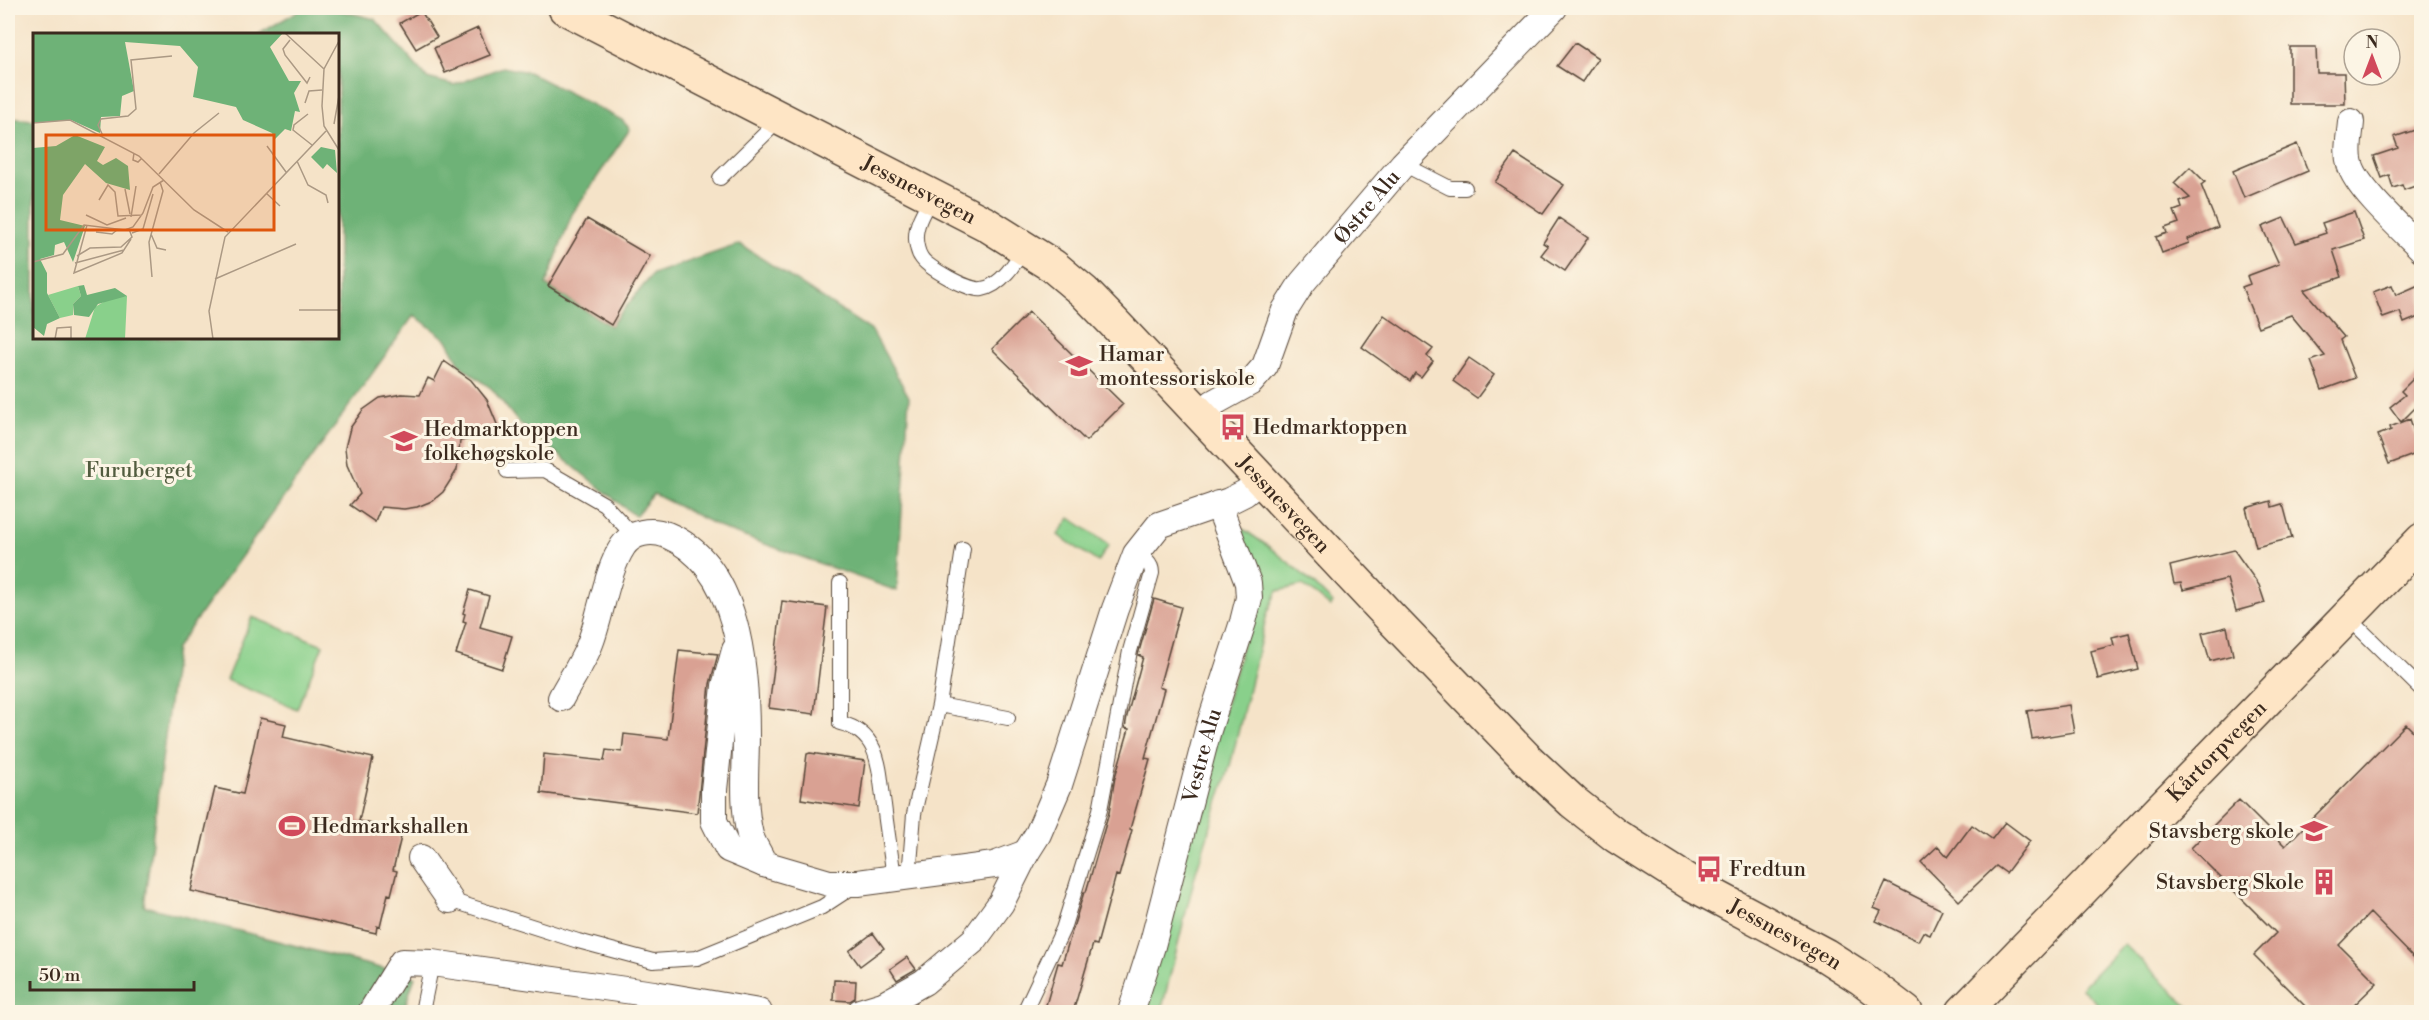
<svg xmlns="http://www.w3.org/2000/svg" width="2429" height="1020" font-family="'Libre Bodoni',serif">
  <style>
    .green { fill: #89d08b; stroke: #627d54; stroke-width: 1.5 }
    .forest { fill: #6eb277; stroke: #546e4a; stroke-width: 1.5 }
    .building { fill: #d9a193 }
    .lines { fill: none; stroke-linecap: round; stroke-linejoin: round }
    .service-casing { stroke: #574638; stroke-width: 16 }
    .minor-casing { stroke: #574638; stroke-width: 28 }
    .secondary-casing { stroke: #574638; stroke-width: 36 }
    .service { stroke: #fff; stroke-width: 14 }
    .minor { stroke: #fff; stroke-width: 26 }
    .secondary { stroke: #fee5c5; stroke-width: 33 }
    .labels { text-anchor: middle; stroke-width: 6; stroke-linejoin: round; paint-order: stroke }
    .street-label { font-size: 21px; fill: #3b2a1e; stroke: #fcf5e5 }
    .poi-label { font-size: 21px; fill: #3b2a1e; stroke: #fcf5e5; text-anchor: start }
    .park-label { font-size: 21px; fill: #525c3f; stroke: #fcf5e5 }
    .inset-road { fill: none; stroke: #ab9984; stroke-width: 1.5 }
    .view { fill: #df570d; fill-opacity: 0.15; stroke: #df570d; stroke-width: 3 }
    .inset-edge { fill: none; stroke: #3b2a1e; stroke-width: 3 }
  </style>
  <rect width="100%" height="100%" fill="#fcf5e5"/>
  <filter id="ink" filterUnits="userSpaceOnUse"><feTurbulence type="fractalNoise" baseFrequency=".0167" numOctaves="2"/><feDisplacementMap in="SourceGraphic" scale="12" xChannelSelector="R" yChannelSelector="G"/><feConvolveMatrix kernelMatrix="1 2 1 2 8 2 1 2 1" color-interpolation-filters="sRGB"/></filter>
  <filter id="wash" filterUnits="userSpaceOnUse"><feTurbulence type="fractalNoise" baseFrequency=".008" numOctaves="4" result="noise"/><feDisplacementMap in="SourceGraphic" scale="24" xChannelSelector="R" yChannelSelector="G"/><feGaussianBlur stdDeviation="1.35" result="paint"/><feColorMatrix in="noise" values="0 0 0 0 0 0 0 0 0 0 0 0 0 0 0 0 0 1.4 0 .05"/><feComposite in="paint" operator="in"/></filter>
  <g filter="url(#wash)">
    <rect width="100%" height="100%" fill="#f5e3c8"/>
    <path class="green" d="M1070 518 1109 545 1098 562 1058 535Z
      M1243 529C1277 551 1305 574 1333 603L1330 607 1303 585 1278 591 1267 614 1230 766 1196 872 1161 1012H1138L1244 640 1261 601V578L1241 535Z
      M252 617 323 645 297 709 226 680Z
      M2124 944 2194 1012H2106L2081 988Z"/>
    <path class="forest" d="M303 8H329L375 19 427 78 454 85 503 67 528 72 622 120 630 129 572 214 546 285 610 326 653 274 740 244 872 331 909 397 897 591 728 531 654 494 635 516 518 422 492 389 461 366 447 340 414 315 176 648 144 906 415 977 403 1012H8V118L34 120V338H338V34H259Z"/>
    <g id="blocks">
      <path class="building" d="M421 11 437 37 416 49 400 23Z
        M478 28 490 55 445 73 434 48Z
        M1575 43 1598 58 1582 82 1557 66Z
        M2290 47H2316L2317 73H2344L2345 104H2290Z
        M2421 128V184L2404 190 2402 185 2393 188 2389 175 2382 178 2374 156 2398 148 2394 137Z
        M2297 144 2308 171 2244 198 2233 171Z
        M1515 154 1564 185 1543 214 1495 182Z
        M2190 167 2205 182 2201 185 2218 227 2188 239 2189 243 2162 253 2156 237 2167 233 2165 228 2179 223 2174 211 2182 208 2180 202 2190 198 2174 183Z
        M2354 212 2364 240 2333 250 2342 277 2304 290 2344 337 2340 340 2355 378 2322 390 2311 361 2325 356 2291 315 2258 327 2242 287 2250 284 2247 276 2279 264 2262 227 2284 218 2296 243 2326 233 2322 223Z
        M1559 218 1588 238 1565 271 1541 255 1548 246 1543 243Z
        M587 219 650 256 611 325 548 286Z
        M2421 284V316L2404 323 2400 312 2383 318 2373 292 2392 285 2396 295Z
        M1029 312 1123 404 1086 441 992 349Z
        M1384 315 1433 349 1427 356 1433 361 1421 377 1415 373 1410 381 1362 347Z
        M1469 358 1494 375 1477 398 1453 381Z
        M444 361 471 380 487 400 501 434 460 441 457 470 443 492 432 501 417 507 404 509 381 507 375 522 350 505 360 494 347 465 345 448 350 428 363 410 380 398 402 394 420 395 428 378 434 381Z
        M2421 371V413L2416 407 2401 422 2390 407 2405 395 2401 391Z
        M2410 419 2421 452 2389 464 2378 435 2391 430 2390 427Z
        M2271 501 2272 507 2282 504 2284 508 2292 538 2256 547 2246 508Z
        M2234 550 2259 585 2265 603 2236 611 2227 579 2183 590 2181 583 2174 584 2170 566Z
        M470 590 489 596 480 627 512 636 502 669 456 654 466 622 463 621 465 614 463 613Z
        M1154 599 1181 607 1159 687 1164 689 1145 758 1150 759 1130 829 1132 830 1119 876 1116 875 1097 945 1093 944 1073 1012H1044L1058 963 1062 964 1084 892H1086L1109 813 1115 777 1129 729 1125 728 1127 716 1143 657 1138 655Z
        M782 601 827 607 814 714 769 708Z
        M2227 627 2233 655 2210 661 2202 633Z
        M2129 633 2138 669 2098 679 2091 651 2114 645 2112 637Z
        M679 650 718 654 710 684 697 813 541 793 544 754 604 761 606 750 622 752 624 734 668 739Z
        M2069 705 2074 732 2032 739 2027 711Z
        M260 718 286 724 283 737 373 758 359 821 399 830 398 836 401 837 393 870 397 871 391 895 388 894 380 927 377 926 376 933 191 891 215 788 243 794Z
        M2406 724 2421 739V965L2370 913 2339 945 2377 983 2347 1012H2311L2254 955 2276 933 2191 848 2239 800 2285 846Z
        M810 753 865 761 859 808 801 799 807 754Z
        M2005 822 2030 841 2006 873 1996 866 1959 901 1921 862 1938 846 1948 857 1972 825 1992 839Z
        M1886 882 1942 910 1930 935 1923 932 1918 941 1876 921 1881 911 1874 908Z
        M873 933 884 948 860 966 849 951Z
        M907 957 916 969 897 980 890 969Z
        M834 980 856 981 855 998 850 1001 833 1000Z"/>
    </g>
  </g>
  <g filter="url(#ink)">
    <use href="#blocks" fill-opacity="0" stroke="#574638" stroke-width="1.5"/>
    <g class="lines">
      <g class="service-casing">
        <path id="service" d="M1403 164 1450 188H1465
          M720 178 774 125 778 118
          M932 196C925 209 915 224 916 239 916 244 918 253 921 257 927 268 969 291 982 289 1001 286 1016 262 1025 247
          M507 471 545 470 604 504 633 535
          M840 583V723C882 733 879 772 884 805 887 830 891 854 894 878
          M2348 617 2422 690
          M939 705 1008 718
          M909 877 914 814 939 705 963 549
          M450 900 578 941 653 961 697 958 822 907 854 886
          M422 1012 432 963
          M1024 1012 1063 929 1100 810 1130 651 1152 573C1152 563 1144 558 1136 554"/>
      </g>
      <g class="minor-casing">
        <g id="minor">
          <path d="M2351 122C2350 136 2346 151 2350 164 2356 188 2403 230 2422 249"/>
          <path id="s1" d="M1199 414 1213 403 1251 382 1265 366 1285 310 1302 283 1403 164 1554 8"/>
          <path d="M735 650 725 686 714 790V821L728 849 764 864"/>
          <path d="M561 698C571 679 584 661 591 641 601 614 607 570 623 546 632 532 651 529 667 535 739 565 746 668 746 735 746 769 742 802 750 835 753 845 760 854 764 864L829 883H858L994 865 1026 853"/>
          <path d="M421 858 450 900"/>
          <path d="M371 1012 402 962 432 963 654 994 759 1012"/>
          <path d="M860 1012 883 1005 924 982 974 940 1001 903 1026 853 1038 834 1059 785 1115 609 1136 554 1159 525 1229 501 1245 493 1261 479"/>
          <path id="s2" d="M1131 1012 1152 946 1208 730 1243 622 1249 598 1248 583 1218 504"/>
        </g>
      </g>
      <g class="secondary-casing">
        <g id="secondary">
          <path id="s3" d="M565 8 986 224 1053 266 1084 292 1117 326 1392 619 1529 761 1573 802 1616 836 1692 884 1825 955 1861 978 1906 1012"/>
          <path id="s4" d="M1963 1012 2422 540"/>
        </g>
      </g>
      <use href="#service" class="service"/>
      <use href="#minor" class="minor"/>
      <use href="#secondary" class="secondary"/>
    </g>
  </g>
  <defs>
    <g id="school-bare" transform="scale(2.07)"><path d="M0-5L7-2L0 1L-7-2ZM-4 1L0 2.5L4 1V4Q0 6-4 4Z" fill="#d1495b" stroke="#fcf5e5" stroke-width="2.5" paint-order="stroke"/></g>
    <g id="bus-bare" transform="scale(2.07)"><path d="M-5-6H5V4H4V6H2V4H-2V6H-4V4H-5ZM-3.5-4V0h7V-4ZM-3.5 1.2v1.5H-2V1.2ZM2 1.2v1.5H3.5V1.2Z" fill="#d1495b" stroke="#fcf5e5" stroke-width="2.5" paint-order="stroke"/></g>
    <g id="stadium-bare" transform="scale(2.07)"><path d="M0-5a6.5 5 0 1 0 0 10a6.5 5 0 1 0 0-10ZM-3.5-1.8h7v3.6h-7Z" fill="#d1495b" stroke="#fcf5e5" stroke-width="2.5" paint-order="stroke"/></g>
    <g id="building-bare" transform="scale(2.07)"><path d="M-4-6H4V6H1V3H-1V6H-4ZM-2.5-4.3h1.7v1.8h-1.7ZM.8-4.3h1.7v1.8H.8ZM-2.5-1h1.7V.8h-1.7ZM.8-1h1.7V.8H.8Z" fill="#d1495b" stroke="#fcf5e5" stroke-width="2.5" paint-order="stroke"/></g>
  </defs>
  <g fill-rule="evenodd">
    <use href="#school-bare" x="1079" y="366"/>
    <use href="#bus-bare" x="1233" y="427"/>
    <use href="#school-bare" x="404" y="441"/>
    <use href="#stadium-bare" x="292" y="826"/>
    <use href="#school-bare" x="2314" y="831"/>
    <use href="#bus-bare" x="1709" y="869"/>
    <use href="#building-bare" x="2324" y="882"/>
  </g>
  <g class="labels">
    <g class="street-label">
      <text dy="7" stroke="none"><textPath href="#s3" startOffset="398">Jessnesvegen</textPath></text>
      <text dy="7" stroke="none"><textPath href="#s1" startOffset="274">Østre Alu</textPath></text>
      <text dy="7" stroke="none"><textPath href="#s3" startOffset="884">Jessnesvegen</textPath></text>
      <text dy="7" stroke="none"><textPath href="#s4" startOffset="364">Kårtorpvegen</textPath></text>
      <text dy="7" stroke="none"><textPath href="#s2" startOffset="266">Vestre Alu</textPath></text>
      <text dy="7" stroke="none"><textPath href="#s3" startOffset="1550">Jessnesvegen</textPath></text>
    </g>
    <g class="poi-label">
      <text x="1099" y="361">Hamar<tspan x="1099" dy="24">montessoriskole</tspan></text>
      <text x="1253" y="434">Hedmarktoppen</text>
      <text x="424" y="436">Hedmarktoppen<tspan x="424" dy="24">folkehøgskole</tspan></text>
      <text x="312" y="833">Hedmarkshallen</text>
      <text x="2294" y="838" text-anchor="end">Stavsberg skole</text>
      <text x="1729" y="876">Fredtun</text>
      <text x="2304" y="889" text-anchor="end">Stavsberg Skole</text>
    </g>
    <g class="park-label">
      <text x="139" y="477">Furuberget</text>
    </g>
  </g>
  <g transform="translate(33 33)">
    <rect width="306" height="306" fill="#f5e3c8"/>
    <path d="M45 253 48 263 40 271V282L27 285 15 262ZM94 263 92 306H52L62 274 79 264Z" fill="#89d08b"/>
    <path d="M0 0H250L237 14 256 48H268L261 60 267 79 262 78 258 98 252 96 242 106 239 100 210 87 203 74 160 64 165 34 147 13 92 9 101 58 89 63 87 83 68 84 67 100 38 87 0 90ZM42 102 72 114 64 128 70 132 83 125 95 133 97 157 73 150 52 131 30 162 27 187 52 193 40 229 31 209 22 212 21 222 7 226 14 240V260L27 285 14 291 11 303 0 294V115L23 113ZM288 114 302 117 304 140 294 131 290 136 278 124ZM51 252 54 262 82 255 94 263 65 271 56 284 41 282 40 271 48 263 45 253Z" fill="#6eb277"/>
    <path class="inset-road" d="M252 0 291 36M257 7 250 16 252 22 274 50 277 44M306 8 291 36 289 73 291 93 306 117M272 70 276 58 289 57M275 81 261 92 260 97 279 112M0 90 37 87 106 123 161 177 195 199M301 91 306 63M70 103 65 92 68 86 95 83 103 76 98 27 139 23M234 113 253 139M101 120 100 127 105 129 109 125M264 128 275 152 293 162 295 170M126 141 161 100 186 80M92 156 97 181M233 160 247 173M66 167 75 152 82 159 85 183 109 182M53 182 74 192 93 185M98 184 103 153M54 192 41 240 89 220 98 206M63 199 79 201 84 197M99 200 110 196 120 161M118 201 124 215 133 217M44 223 57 215 88 214 99 204 96 196M0 229 30 221 51 192 92 197 100 194 110 180 120 154 131 147M42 230 91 217M119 244 116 209 130 158 127 149M182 246 263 211M266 277H306M22 306 24 295 38 294V306M180 306 176 278 192 204 293 98"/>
    <path class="view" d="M13 102H241V197H13Z"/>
    <rect width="306" height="306" class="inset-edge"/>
  </g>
  <rect width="2429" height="1020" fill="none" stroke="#fcf5e5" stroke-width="30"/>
  <g transform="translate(2372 57)"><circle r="28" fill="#fcf5e5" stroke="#afa495" stroke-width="1.5"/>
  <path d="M0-4.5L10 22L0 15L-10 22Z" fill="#d1495b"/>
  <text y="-9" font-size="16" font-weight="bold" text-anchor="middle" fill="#3b2a1e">N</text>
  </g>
  <path d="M30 981v9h164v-9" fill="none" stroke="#3b2a1e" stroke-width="3"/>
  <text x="39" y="981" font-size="18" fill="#3b2a1e" stroke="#fcf5e5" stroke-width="4.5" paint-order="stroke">50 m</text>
</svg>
